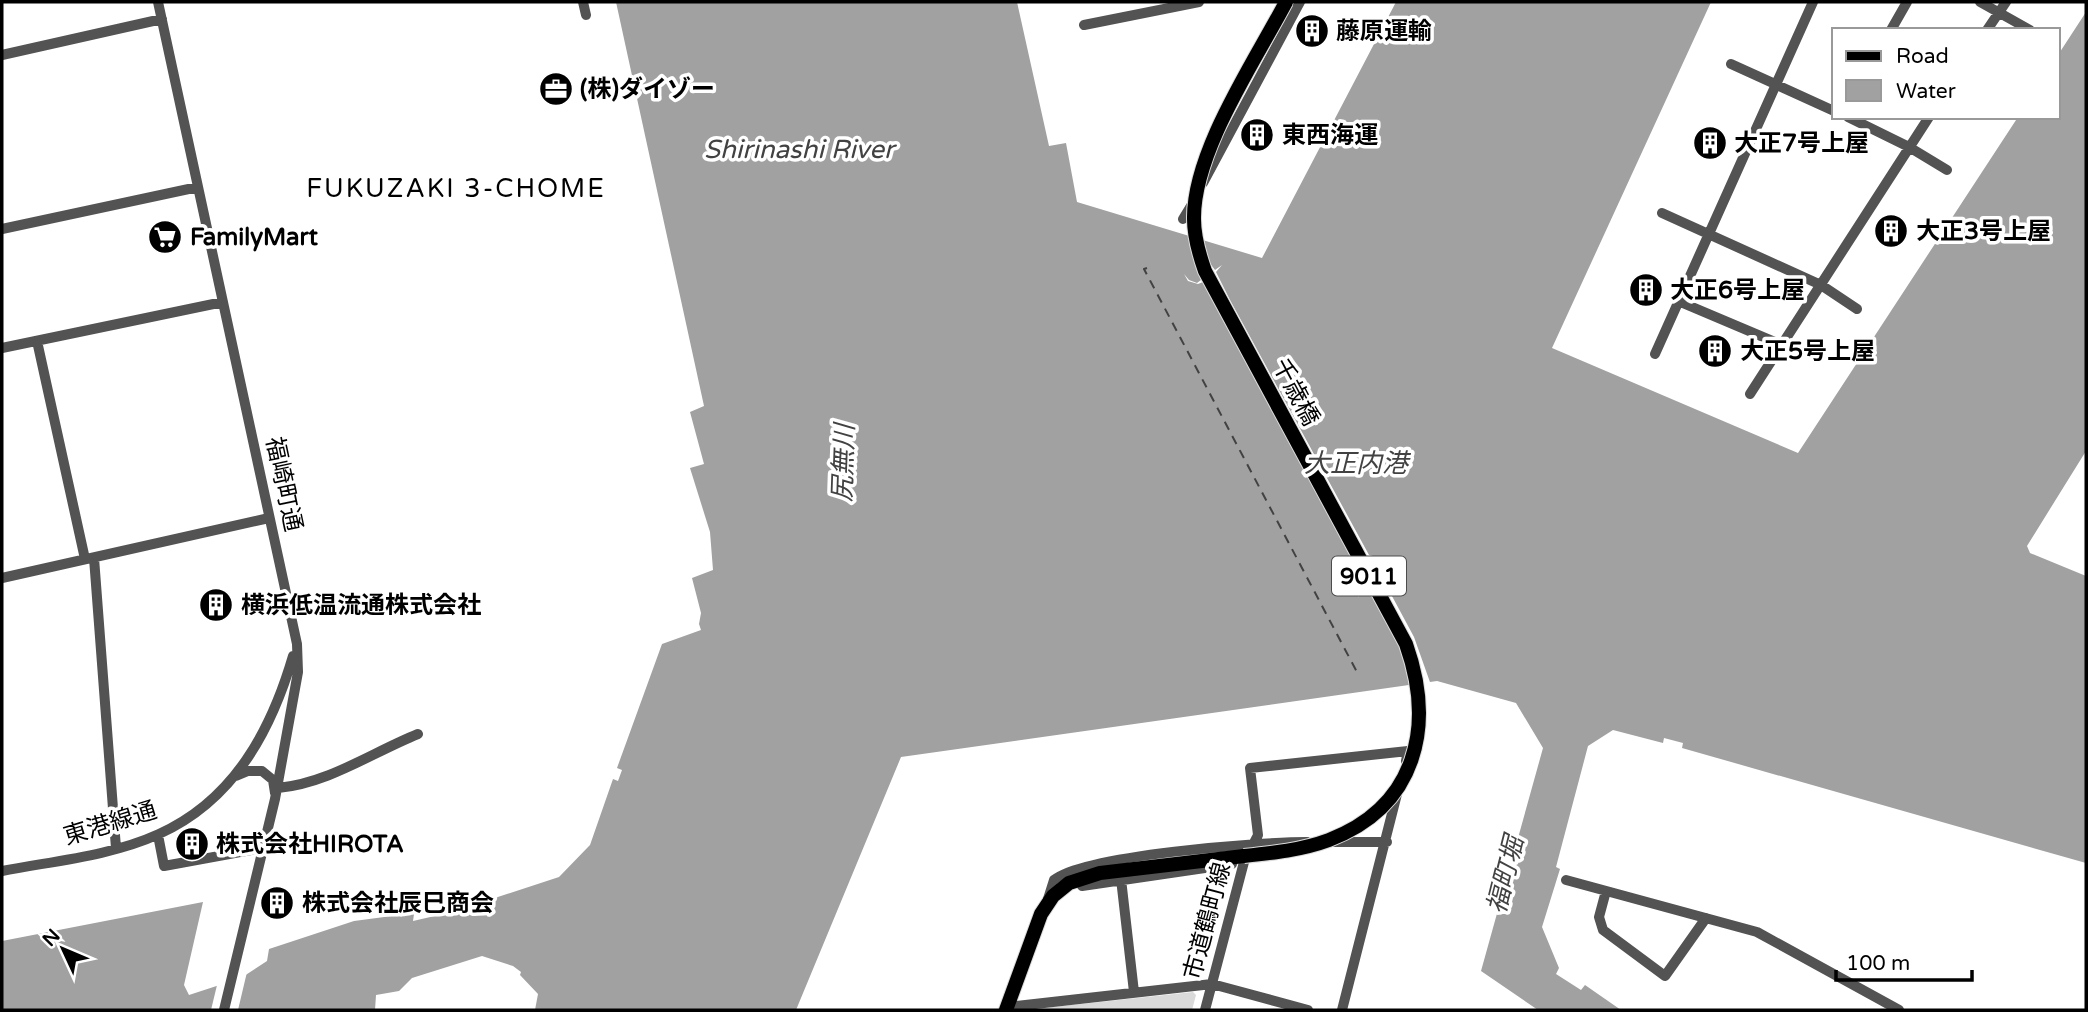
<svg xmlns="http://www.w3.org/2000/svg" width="2088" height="1012" font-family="'Varela Round','Noto Sans JP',sans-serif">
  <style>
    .green { fill: #dadada }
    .water { fill: #a1a1a1 }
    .pier { fill: #fff }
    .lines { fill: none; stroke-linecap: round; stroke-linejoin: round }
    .ferry { stroke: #424242; stroke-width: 2; stroke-dasharray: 9 7; stroke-linecap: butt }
    .major-casing { stroke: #dbdbdb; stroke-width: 16 }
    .minor { stroke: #535353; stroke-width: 10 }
    .major { stroke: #000; stroke-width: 14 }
    .major-bridge-casing { stroke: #dbdbdb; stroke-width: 16; stroke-linecap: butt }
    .major-bridge { stroke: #000; stroke-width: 14 }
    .labels { text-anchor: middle; stroke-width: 7; stroke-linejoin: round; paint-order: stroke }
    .shield { fill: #fff; stroke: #4c4c4c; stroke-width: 2 }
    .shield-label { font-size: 23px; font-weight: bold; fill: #000 }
    .poi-label { font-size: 24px; font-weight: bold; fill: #000; stroke: #fff; text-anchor: start }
    .street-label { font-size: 24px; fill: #000; stroke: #fff }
    .water-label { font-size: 26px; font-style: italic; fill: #424242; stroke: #fff }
    .neighbourhood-label { font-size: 26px; letter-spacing: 2px; fill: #000; stroke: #fff }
  </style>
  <rect width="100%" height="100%" fill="#fff"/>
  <path class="green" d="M1193 992 1196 995 1192 1010H1025Z"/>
  <path class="water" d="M616 2H1017L1049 146 1066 143 1077 202 1262 258 1396 2H1711L1552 348 1798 453 2018 117H2058V55L2086 12V451L2027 546 2030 553 2086 576V863L1682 748 1683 743 1664 738 1663 743 1613 730 1588 746 1556 867 1560 869 1542 927 1559 968 1556 974 1581 990 1585 985 1621 1010H1538L1481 971 1543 748 1516 703 1437 681 901 757 796 1010H535L538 994 520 975 521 972 513 966 482 956 412 978 399 991 376 995 375 1010H2V941L203 902 184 985 189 995 241 978 267 961 269 949 354 921 407 914H414L413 921 452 912 559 877 590 845 613 779 618 781 622 770 617 768 662 644 701 630 699 624 701 613 692 578 713 570 710 532 690 468 704 464 690 412 704 406Z"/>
  <path class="pier" d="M1190 232 1203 236 1209 262 1215 270 1222 265 1216 272 1230 300 1369 555 1384 559 1392 579 1382 560 1371 557 1414 637 1431 685 1412 688 1399 646 1355 566 1351 578 1359 598 1349 579 1354 563 1203 282 1198 284 1188 281 1184 274 1189 280 1197 283 1201 280Z
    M247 972 238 1010H211L218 981Z"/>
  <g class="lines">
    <path class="ferry" d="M1147 268 1144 269 1358 674"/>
    <g class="major-casing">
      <path id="major" d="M1006 1010 1041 914 1053 896 1069 883 1100 873 1244 856"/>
    </g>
    <path class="minor" d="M158 2 297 644 298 672 275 799 224 1010
      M583 2 586 15
      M1980 2 2030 30
      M1084 25 1199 2
      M1891 30 1907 2
      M1987 30 2006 2
      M2 55 162 19
      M1731 64 1834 111
      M1848 117 1909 147 1947 170
      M1203 183 1300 2
      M1662 213 1821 285 1857 309
      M1183 219 1194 201
      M2 229 198 187
      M1678 301 1782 345
      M37 341 85 559
      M2 348 223 302
      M1655 354 1813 2
      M1750 394 1929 117
      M94 558 116 848
      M2 578 269 518
      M236 776 248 771H262L273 780 275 793
      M278 788C329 783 371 753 418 734
      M158 835 164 866 263 848
      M1326 842H1387
      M2 871C53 861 111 856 159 834 234 800 271 731 293 656
      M1121 879 1134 992
      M1566 880 1757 932 1899 1010
      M1082 886 1232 864
      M1606 891 1599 917 1603 930 1665 976 1706 918
      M1048 899 1054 880C1085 855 1260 842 1307 842
      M1008 1007 1212 984 1308 1010
      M1205 1010 1244 862 1258 835 1250 768 1408 751 1406 761
      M1342 1010 1398 790"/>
    <use href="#major" class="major"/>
    <g class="major-bridge-casing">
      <path id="major-bridge" d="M1244 856C1273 853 1302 850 1329 840 1417 806 1435 726 1406 644L1205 271C1199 254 1194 237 1194 219 1193 152 1255 61 1286 2"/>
    </g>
    <use href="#major-bridge" class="major-bridge"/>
  </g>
  <defs>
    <g id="building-disc" transform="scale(1.75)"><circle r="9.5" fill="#000" stroke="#fff"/><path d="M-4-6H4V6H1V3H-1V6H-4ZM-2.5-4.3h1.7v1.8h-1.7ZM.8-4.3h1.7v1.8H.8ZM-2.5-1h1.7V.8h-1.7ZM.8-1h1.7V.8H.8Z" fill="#fff"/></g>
    <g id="office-disc" transform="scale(1.75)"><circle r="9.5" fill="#000" stroke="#fff"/><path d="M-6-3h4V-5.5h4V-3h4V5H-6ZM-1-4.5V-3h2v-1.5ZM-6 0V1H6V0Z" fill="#fff"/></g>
    <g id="supermarket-disc" transform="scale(1.75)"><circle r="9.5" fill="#000" stroke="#fff"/><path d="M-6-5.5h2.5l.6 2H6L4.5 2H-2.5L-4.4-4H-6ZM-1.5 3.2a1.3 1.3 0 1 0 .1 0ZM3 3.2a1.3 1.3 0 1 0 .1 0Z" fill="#fff"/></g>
  </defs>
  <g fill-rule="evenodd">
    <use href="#building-disc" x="1312" y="31"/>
    <use href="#office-disc" x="556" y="89"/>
    <use href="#building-disc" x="1257" y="135"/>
    <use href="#building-disc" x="1710" y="143"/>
    <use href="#building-disc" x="1891" y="231"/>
    <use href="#supermarket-disc" x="165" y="237"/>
    <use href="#building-disc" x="1646" y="290"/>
    <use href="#building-disc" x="1715" y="351"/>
    <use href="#building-disc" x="216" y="605"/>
    <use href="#building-disc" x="192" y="844"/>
    <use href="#building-disc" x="277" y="903"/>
  </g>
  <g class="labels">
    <rect class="shield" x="1332" y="556.5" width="74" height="39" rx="5"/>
    <g class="shield-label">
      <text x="1369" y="584">9011</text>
    </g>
    <g class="poi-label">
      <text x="1336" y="39">藤原運輸</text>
      <text x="580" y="97">(株)ダイゾー</text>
      <text x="1282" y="143">東西海運</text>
      <text x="1734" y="151">大正7号上屋</text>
      <text x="1916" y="239">大正3号上屋</text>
      <text x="190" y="245">FamilyMart</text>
      <text x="1670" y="298">大正6号上屋</text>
      <text x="1740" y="359">大正5号上屋</text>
      <text x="241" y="613">横浜低温流通株式会社</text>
      <text x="216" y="852">株式会社HIROTA</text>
      <text x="302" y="911">株式会社辰巳商会</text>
    </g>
    <g class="street-label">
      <text transform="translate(1296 392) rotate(62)" y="8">千歳橋</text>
      <text transform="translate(284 484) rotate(78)" y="8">福崎町通</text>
      <text transform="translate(110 823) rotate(-17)" y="8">東港線通</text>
      <text transform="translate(1207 921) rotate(-75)" y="8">市道鶴町線</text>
    </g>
    <g class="water-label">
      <text x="799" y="158">Shirinashi River</text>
      <text transform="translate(843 463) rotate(-88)" y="9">尻無川</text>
      <text x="1356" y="472">大正内港</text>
      <text transform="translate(1505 875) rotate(-76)" y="9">福町堀</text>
    </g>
    <g class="neighbourhood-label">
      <text x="456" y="197">FUKUZAKI 3-CHOME</text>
    </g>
  </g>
  <rect width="2088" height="1012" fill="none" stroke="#000000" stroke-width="7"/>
  <rect x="1832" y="28" width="228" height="91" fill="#ffffff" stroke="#999999" stroke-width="2"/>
  <rect x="1846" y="51" width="35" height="10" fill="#000000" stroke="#999999" stroke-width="2"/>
  <text x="1896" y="63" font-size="21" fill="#000000">Road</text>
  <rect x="1846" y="80" width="35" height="21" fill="#a1a1a1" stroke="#999999" stroke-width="2"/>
  <text x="1896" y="98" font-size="21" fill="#000000">Water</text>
  <g transform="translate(63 949) rotate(314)" stroke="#ffffff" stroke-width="5" paint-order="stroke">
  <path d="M0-5L12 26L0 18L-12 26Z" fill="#000000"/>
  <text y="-10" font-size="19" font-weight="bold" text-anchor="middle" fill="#000000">N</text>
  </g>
  <path d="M1836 970v10h136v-10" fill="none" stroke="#000000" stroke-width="3.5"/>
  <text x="1846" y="970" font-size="21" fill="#000000" stroke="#ffffff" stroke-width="5" paint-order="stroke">100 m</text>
</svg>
